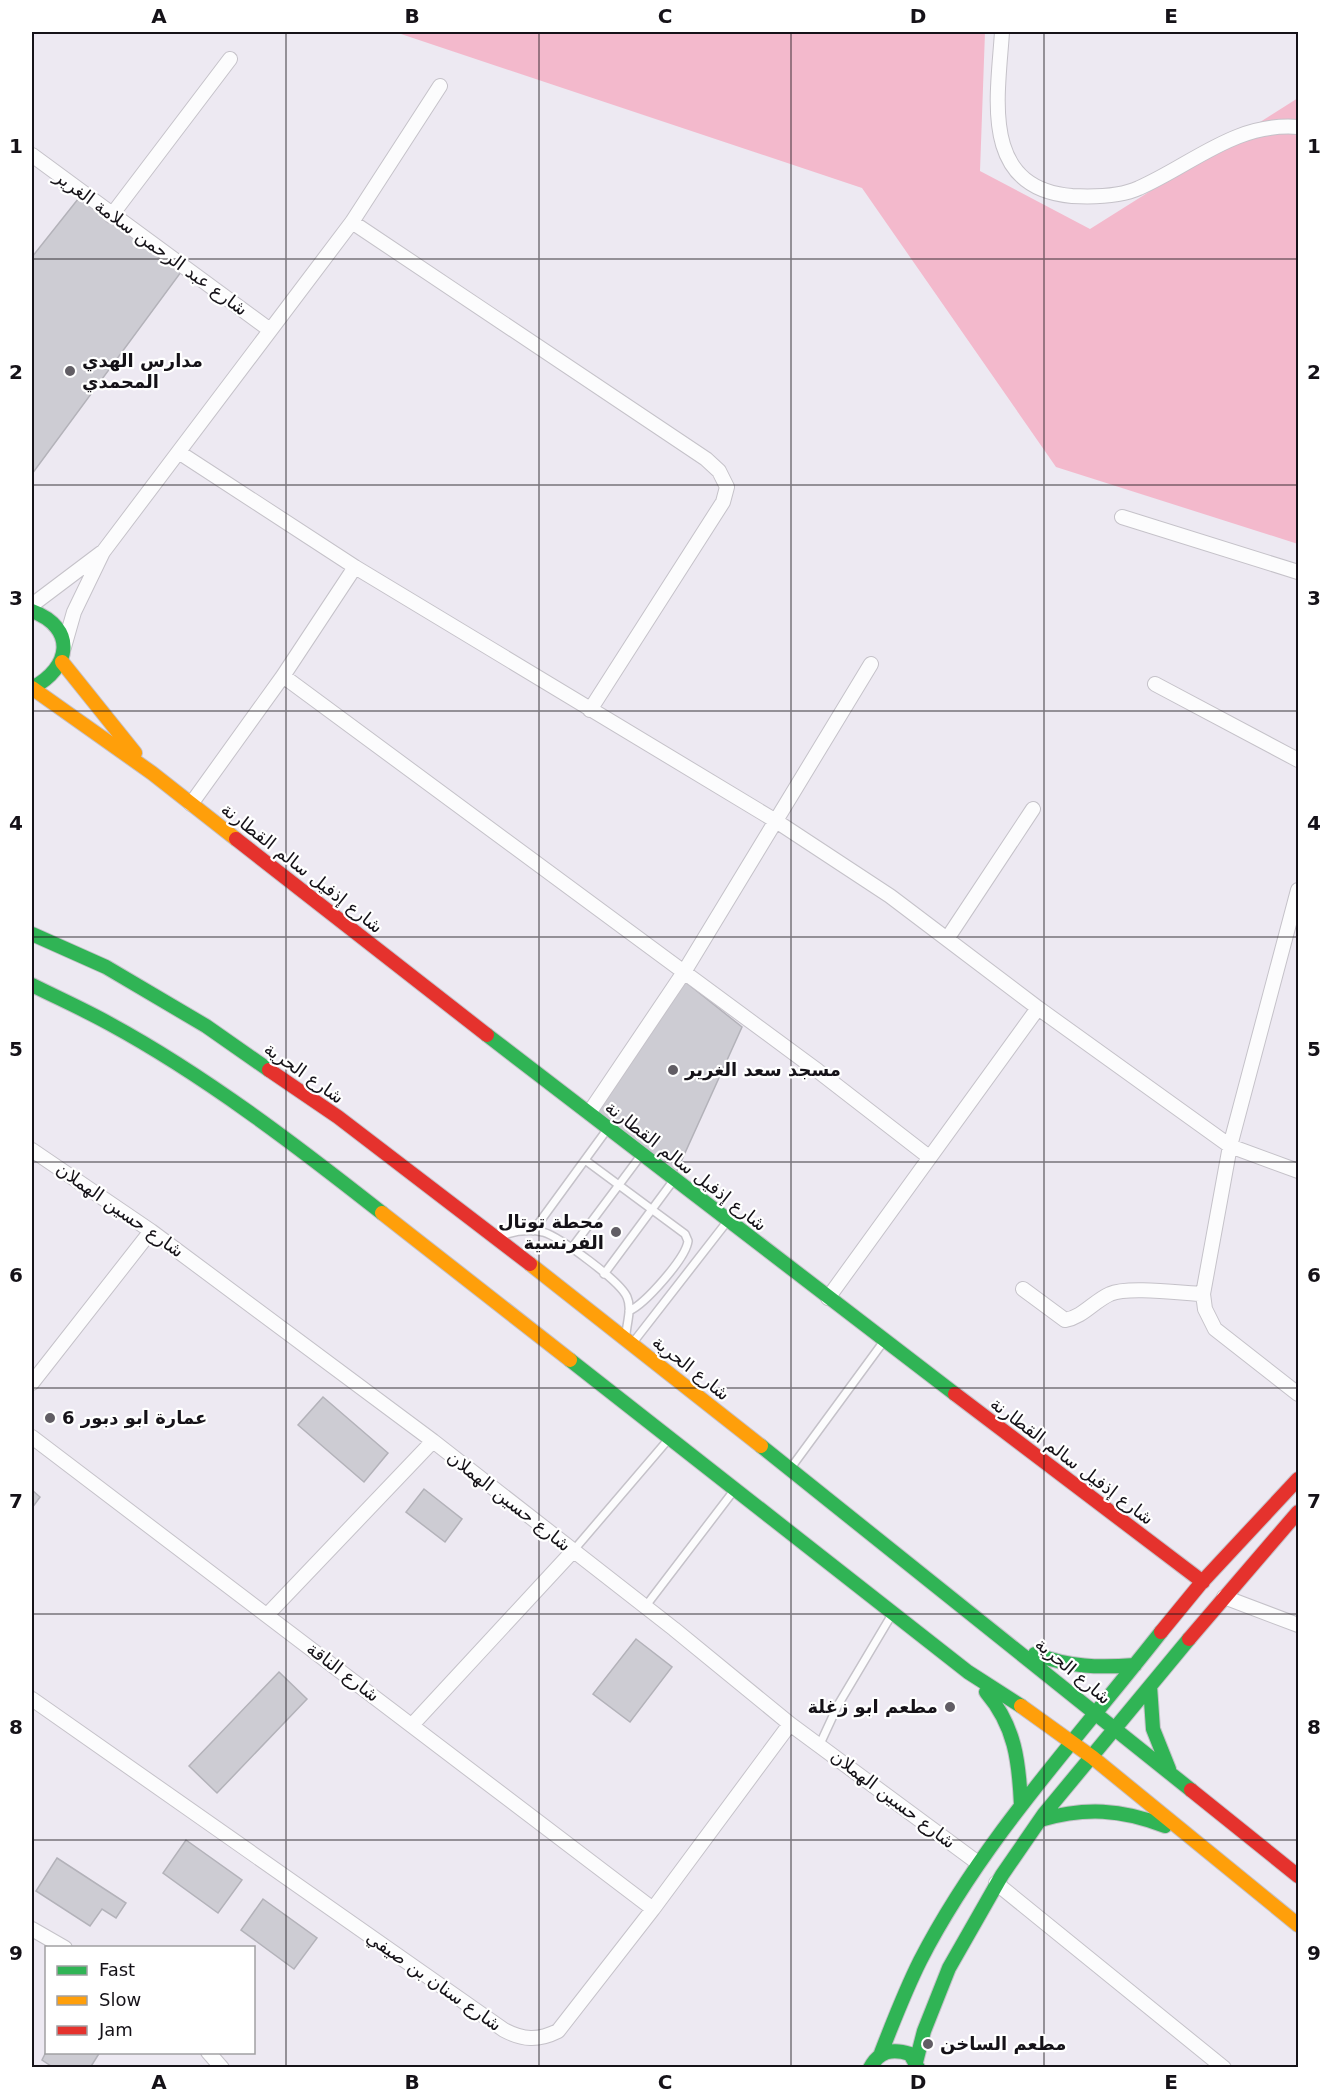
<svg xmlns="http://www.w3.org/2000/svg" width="1330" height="2099" font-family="'DejaVu Sans','Noto Naskh Arabic',sans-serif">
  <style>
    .forest { fill: #f3b9cc }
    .building { fill: #cdccd3; stroke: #b3b2b9; stroke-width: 1.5 }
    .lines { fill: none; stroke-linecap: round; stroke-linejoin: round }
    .lane-casing { stroke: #c5c2c9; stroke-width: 10 }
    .street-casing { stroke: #c5c2c9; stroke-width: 16 }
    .fast-casing { stroke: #c5c2c9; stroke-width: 16 }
    .slow-casing { stroke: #c5c2c9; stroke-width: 16 }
    .jam-casing { stroke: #c5c2c9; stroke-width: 16 }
    .lane { stroke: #fcfcfd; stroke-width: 7 }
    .street { stroke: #fcfcfd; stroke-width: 14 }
    .fast { stroke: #30b455; stroke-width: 14 }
    .slow { stroke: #ff9f0a; stroke-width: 14 }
    .jam { stroke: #e5322d; stroke-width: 14 }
    .grid { fill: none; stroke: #151218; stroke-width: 1.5; stroke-opacity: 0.55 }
    .poi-dot { fill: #615d64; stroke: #fff; stroke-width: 2 }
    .labels { text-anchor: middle; stroke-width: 4.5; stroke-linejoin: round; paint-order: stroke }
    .street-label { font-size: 18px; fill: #151218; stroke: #fff }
    .poi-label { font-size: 18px; font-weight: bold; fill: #151218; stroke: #fff; text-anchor: start }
    .neatline { fill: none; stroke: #151218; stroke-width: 2 }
    .grid-label { font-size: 20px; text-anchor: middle; font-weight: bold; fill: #151218 }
  </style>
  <rect width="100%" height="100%" fill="#ede9f2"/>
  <path class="forest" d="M395 32H985L980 171 1090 229 1298 98V544L1056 467 862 188Z"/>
  <path class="building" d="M82 194 184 268 32 474V257Z
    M683 980 742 1027 675 1175 595 1112Z
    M323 1397 388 1453 364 1482 298 1425Z
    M424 1489 462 1519 445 1542 406 1512Z
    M32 1490 40 1497 32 1508Z
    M636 1639 672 1667 630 1722 593 1694Z
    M279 1672 307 1699 217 1793 189 1766Z
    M186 1840 242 1880 218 1913 163 1873Z
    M57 1858 126 1903 116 1918 102 1909 90 1926 36 1891Z
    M263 1899 317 1938 294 1969 241 1930Z
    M46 2052H100L90 2068H54L42 2060Z"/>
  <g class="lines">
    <g class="lane-casing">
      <path id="lane" d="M585 1160 685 1234 688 1241C686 1258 645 1304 629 1311
        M533 1231 606 1131
        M501 1236C514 1231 529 1229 543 1232 560 1237 620 1281 627 1297 632 1308 627 1322 626 1334
        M571 1249 639 1158
        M604 1274 673 1181
        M635 1340 726 1223
        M793 1465 884 1341
        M573 1551 667 1441
        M645 1607 732 1493
        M820 1744 838 1705 891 1616"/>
    </g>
    <g class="street-casing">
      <path id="street" d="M1002 32C998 96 979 188 1072 196 1093 197 1120 197 1139 188 1193 164 1236 122 1298 127
        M32 155 270 330
        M111 216 230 59
        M352 222 706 459 719 471 727 487 723 502 590 710
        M180 453 355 567 776 821 890 896 1038 1008 1230 1146 1298 1171
        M1122 517 1298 572
        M32 605 101 553
        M64 647 74 612 103 552 352 222 440 86
        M283 676 818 1071 929 1157
        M1155 684 1298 760
        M191 804 283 676 355 567
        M1298 890 1230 1146 1203 1294 1205 1309 1215 1329 1298 1394
        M947 939 1033 809
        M589 1113 684 972 871 664
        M32 1150 151 1231 433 1441 674 1629 790 1724 978 1863
        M1023 1289 1065 1320C1083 1317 1094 1301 1110 1294 1127 1286 1181 1293 1203 1294
        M828 1298 1038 1008
        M32 1383 151 1231
        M32 1437 653 1909
        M1224 1597 1298 1625
        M268 1614 433 1441
        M32 1699 504 2030C523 2040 538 2041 558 2031L653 1909 790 1724
        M412 1725 573 1551
        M996 1883 1224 2068
        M32 1929 65 1948
        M208 2052 222 2068"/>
    </g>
    <g class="fast-casing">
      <path id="fast" d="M32 611C77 628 71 668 32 688
        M32 934 106 967 206 1026 269 1070
        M32 985C58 998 85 1010 110 1024 204 1075 297 1146 382 1213
        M487 1035 955 1394
        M570 1360 968 1672 1021 1706
        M761 1446 1191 1790
        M1035 1654C1069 1667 1099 1668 1135 1665
        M1150 1686 1153 1729 1169 1769
        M986 1692C1015 1726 1019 1761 1021 1805
        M1040 1820C1085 1807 1121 1809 1165 1826
        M881 2053C893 2022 905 1991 920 1961 982 1840 1078 1738 1161 1632
        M916 2062 924 2031 949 1968 1002 1875 1044 1814 1189 1639
        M870 2068C879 2051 892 2048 910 2054L918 2068"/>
    </g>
    <g class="slow-casing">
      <path id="slow" d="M62 662 135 753
        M32 688 152 773 236 839
        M382 1213 570 1360
        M530 1264 761 1446
        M1021 1706 1092 1757 1298 1925"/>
    </g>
    <g class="jam-casing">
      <path id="jam" d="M236 839 487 1035
        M269 1070 338 1117 530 1264
        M955 1394 1203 1582
        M1161 1632 1202 1582 1298 1479
        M1189 1639 1298 1512
        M1191 1790 1298 1876"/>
    </g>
    <use href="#lane" class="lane"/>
    <use href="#street" class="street"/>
    <use href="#fast" class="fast"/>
    <use href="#slow" class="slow"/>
    <use href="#jam" class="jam"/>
  </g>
  <path class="grid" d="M286 32V2068M539 32V2068M791 32V2068M1044 32V2068M32 259H1298M32 485H1298M32 711H1298M32 937H1298M32 1162H1298M32 1388H1298M32 1614H1298M32 1840H1298"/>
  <g class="poi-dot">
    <circle cx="70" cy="371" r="6"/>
    <circle cx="673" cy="1070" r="6"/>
    <circle cx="616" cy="1232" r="6"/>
    <circle cx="50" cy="1418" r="6"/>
    <circle cx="950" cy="1707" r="6"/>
    <circle cx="928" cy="2044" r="6"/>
  </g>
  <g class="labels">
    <g class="street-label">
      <text transform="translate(151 243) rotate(36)" y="6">شارع عبد الرحمن سلامة الغرير</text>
      <text transform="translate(302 868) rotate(38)" y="6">شارع إذفيل سالم القطارنة</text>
      <text transform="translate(304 1073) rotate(35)" y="6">شارع الحرية</text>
      <text transform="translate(686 1166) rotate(38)" y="6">شارع إذفيل سالم القطارنة</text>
      <text transform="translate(120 1210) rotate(35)" y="6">شارع حسين الهملان</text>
      <text transform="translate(691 1368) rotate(38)" y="6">شارع الحرية</text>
      <text transform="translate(1072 1461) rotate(37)" y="6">شارع إذفيل سالم القطارنة</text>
      <text transform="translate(509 1501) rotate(38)" y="6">شارع حسين الهملان</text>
      <text transform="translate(1073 1671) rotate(40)" y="6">شارع الحرية</text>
      <text transform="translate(343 1672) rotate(37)" y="6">شارع الناقة</text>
      <text transform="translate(893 1799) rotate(37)" y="6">شارع حسين الهملان</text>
      <text transform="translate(434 1981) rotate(35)" y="6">شارع سنان بن صيفي</text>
    </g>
    <g class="poi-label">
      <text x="82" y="367">مدارس الهدي<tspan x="82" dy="21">المحمدي</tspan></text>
      <text x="685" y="1076">مسجد سعد الغرير</text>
      <text x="604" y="1228" text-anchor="end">محطة توتال<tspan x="604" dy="21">الفرنسية</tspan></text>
      <text x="62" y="1424">عمارة ابو دبور 6</text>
      <text x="938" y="1713" text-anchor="end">مطعم ابو زغلة</text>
      <text x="940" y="2050">مطعم الساخن</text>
    </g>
  </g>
  <rect width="1330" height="2099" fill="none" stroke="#ffffff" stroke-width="66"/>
  <rect x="45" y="1946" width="210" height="108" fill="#ffffff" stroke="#a1a0a3" stroke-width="1.5"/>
  <rect x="57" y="1966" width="30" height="9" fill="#30b455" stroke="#a1a0a3" stroke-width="1.5"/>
  <text x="99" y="1976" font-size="18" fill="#151218">Fast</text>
  <rect x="57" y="1996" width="30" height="9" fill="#ff9f0a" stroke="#a1a0a3" stroke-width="1.5"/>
  <text x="99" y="2006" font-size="18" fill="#151218">Slow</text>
  <rect x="57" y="2026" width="30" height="9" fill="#e5322d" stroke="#a1a0a3" stroke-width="1.5"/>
  <text x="99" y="2036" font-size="18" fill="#151218">Jam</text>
  <rect x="33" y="33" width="1264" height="2033" class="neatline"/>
  <g class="grid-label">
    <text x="159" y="23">A</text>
    <text x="412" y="23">B</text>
    <text x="665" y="23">C</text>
    <text x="918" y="23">D</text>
    <text x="1171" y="23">E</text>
    <text x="16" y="153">1</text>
    <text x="1314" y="153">1</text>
    <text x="16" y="379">2</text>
    <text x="1314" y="379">2</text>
    <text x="16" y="605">3</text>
    <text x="1314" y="605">3</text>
    <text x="16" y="830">4</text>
    <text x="1314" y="830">4</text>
    <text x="16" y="1056">5</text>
    <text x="1314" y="1056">5</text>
    <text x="16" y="1282">6</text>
    <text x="1314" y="1282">6</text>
    <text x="16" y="1508">7</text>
    <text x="1314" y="1508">7</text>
    <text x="16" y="1734">8</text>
    <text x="1314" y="1734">8</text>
    <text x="16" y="1960">9</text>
    <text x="1314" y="1960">9</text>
    <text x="159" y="2089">A</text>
    <text x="412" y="2089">B</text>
    <text x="665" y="2089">C</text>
    <text x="918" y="2089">D</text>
    <text x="1171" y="2089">E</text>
  </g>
</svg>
